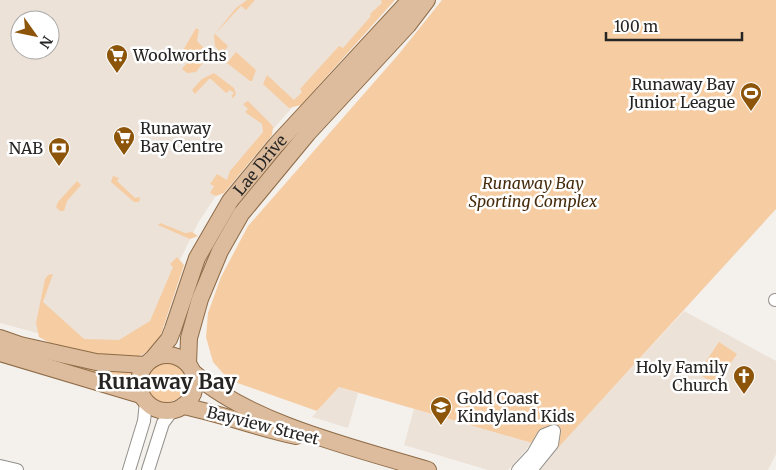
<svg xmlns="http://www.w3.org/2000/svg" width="776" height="470" font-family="Merriweather,serif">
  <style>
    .built { fill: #ece2d8; fill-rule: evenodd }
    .green { fill: #f6cca2 }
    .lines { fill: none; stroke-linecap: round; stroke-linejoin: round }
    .minor-casing { stroke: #93908c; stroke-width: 14 }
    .major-casing { stroke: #8e6b47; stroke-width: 18 }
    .minor { stroke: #fff; stroke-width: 12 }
    .major { stroke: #dcbc9c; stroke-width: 16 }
    .labels { text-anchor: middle; stroke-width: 5; stroke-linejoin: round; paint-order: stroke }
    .poi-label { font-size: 16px; fill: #272524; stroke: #fff; text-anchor: start }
    .street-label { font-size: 16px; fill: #272524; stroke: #fff }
    .park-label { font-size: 16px; font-style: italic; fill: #472c0d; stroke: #fff }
    .district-label { font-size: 21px; font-weight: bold; fill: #272524; stroke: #fff }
  </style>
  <rect width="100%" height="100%" fill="#f4f0ec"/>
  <path class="built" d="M0 0H387L221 188 198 223 178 264 164 304 134 340 86 346 0 323ZM20 20H50V50H20Z
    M684 311 776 361V454L768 470H537Z
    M339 387 358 393 348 428 312 417Z
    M414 409 532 443 508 470H488L404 445Z"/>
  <path class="green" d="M247 0H255L246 10 241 6 215 34 228 46 222 54 225 58 215 46 214 35 236 8Z
    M381 0H395L301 105 289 108 263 84 267 75 294 100 302 92 300 89 339 46 343 48 371 16 370 14 382 3Z
    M442 0H776V209L556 450 339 387 317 411 229 380 213 362 206 337 208 313 221 277 248 226 398 55Z
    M196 28 199 30 197 41 206 50 207 57 196 72 187 73 182 69 192 57 187 52 176 63V50L182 52Z
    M236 52 256 70 252 81H250L227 63Z
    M214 73 234 88 236 94 233 98 231 96 234 93 230 90 226 93 211 79H209L195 94 192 90 202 79Z
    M248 101 270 123 273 127 272 135 224 193 216 196 210 193 214 186 210 184 217 174 227 180 230 171 263 132 262 124 245 112 248 109 243 104Z
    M113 176 119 178 117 181 135 198 140 197 139 202H134L111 182Z
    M77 181 81 185 67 201 64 211H60L56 207 58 202Z
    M160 223 185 233 192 232 198 236 190 239 158 225Z
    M177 257 184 265 160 337 150 350 138 357 113 360 50 343 39 337 36 323 45 279 48 275 53 274 43 302 84 339 119 340 150 321 173 267 170 264Z
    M719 342 737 354 715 385 698 373Z
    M17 349 133 369 130 385Z
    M146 382a20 20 0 1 1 40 0a20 20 0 1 1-40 0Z"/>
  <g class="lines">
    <g class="minor-casing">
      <path id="minor" d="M775 300H776
        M0 466 17 470
        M129 470 144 421 146 402
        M148 470 163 423 172 411
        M518 470 533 454 544 435 554 431 552 444 531 470"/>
    </g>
    <g class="major-casing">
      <g id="major">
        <path d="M0 338 20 345 96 362 145 365"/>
        <path d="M0 353 141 395"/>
        <circle cx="167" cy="383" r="28"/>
        <path id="s1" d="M154 357 169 339 173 329 197 258 230 201 276 145 410 0"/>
        <path d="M188 364 189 338 200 299 220 251 241 214 308 133 408 25 427 0"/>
        <path d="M195 374C249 423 358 449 428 470"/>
        <path d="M183 406C222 414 258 428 296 436"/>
      </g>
    </g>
    <use href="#minor" class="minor"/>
    <use href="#major" class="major"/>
  </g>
  <defs>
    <g id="supermarket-pin" transform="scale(1.125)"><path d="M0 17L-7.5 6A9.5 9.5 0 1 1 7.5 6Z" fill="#8d550a" stroke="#fff"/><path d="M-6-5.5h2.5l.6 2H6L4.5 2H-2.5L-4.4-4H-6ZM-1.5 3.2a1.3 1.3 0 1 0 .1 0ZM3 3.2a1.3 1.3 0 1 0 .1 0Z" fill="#fff"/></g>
    <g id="stadium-pin" transform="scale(1.125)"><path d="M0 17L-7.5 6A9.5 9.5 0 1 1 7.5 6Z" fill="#8d550a" stroke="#fff"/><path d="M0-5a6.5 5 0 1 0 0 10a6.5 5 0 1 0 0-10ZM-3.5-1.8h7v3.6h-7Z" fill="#fff"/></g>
    <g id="bank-pin" transform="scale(1.125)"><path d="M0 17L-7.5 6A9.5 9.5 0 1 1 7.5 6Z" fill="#8d550a" stroke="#fff"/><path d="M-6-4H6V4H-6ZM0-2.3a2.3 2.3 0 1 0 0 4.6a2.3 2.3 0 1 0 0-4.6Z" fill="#fff"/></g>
    <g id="church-pin" transform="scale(1.125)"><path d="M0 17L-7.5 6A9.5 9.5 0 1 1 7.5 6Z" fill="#8d550a" stroke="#fff"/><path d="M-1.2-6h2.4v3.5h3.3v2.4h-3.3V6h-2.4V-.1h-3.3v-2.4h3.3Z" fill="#fff"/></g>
    <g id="school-pin" transform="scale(1.125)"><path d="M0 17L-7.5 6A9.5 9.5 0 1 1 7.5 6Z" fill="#8d550a" stroke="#fff"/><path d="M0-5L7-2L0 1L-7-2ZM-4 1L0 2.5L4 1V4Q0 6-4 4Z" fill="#fff"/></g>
  </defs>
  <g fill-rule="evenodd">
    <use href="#supermarket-pin" x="117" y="55"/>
    <use href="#stadium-pin" x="751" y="93"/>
    <use href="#supermarket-pin" x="124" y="137"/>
    <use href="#bank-pin" x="59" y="148"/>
    <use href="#church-pin" x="744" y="376"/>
    <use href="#school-pin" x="441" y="407"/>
  </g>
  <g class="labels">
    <g class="poi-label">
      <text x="133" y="61">Woolworths</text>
      <text x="735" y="90" text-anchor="end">Runaway Bay<tspan x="735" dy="18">Junior League</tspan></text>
      <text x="140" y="134">Runaway<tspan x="140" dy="18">Bay Centre</tspan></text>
      <text x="43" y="154" text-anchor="end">NAB</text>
      <text x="728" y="373" text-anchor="end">Holy Family<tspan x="728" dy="18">Church</tspan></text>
      <text x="457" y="404">Gold Coast<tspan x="457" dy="18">Kindyland Kids</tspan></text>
    </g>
    <g class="street-label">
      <text dy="6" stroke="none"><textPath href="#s1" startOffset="222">Lae Drive</textPath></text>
      <text transform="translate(263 425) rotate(14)" y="6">Bayview Street</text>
    </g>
    <g class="park-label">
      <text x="533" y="189">Runaway Bay<tspan x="533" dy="18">Sporting Complex</tspan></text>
    </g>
    <g class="district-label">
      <text x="167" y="389">Runaway Bay</text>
    </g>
  </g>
  <g transform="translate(35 35) rotate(123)"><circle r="24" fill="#ffffff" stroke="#a9a8a7"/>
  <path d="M0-4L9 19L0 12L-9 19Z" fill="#8d550a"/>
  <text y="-8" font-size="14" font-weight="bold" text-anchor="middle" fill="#272524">N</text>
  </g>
  <path d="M606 32v8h136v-8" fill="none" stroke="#272524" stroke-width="2.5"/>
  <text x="614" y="32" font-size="15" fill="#272524" stroke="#ffffff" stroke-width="4" paint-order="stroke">100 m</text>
</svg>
